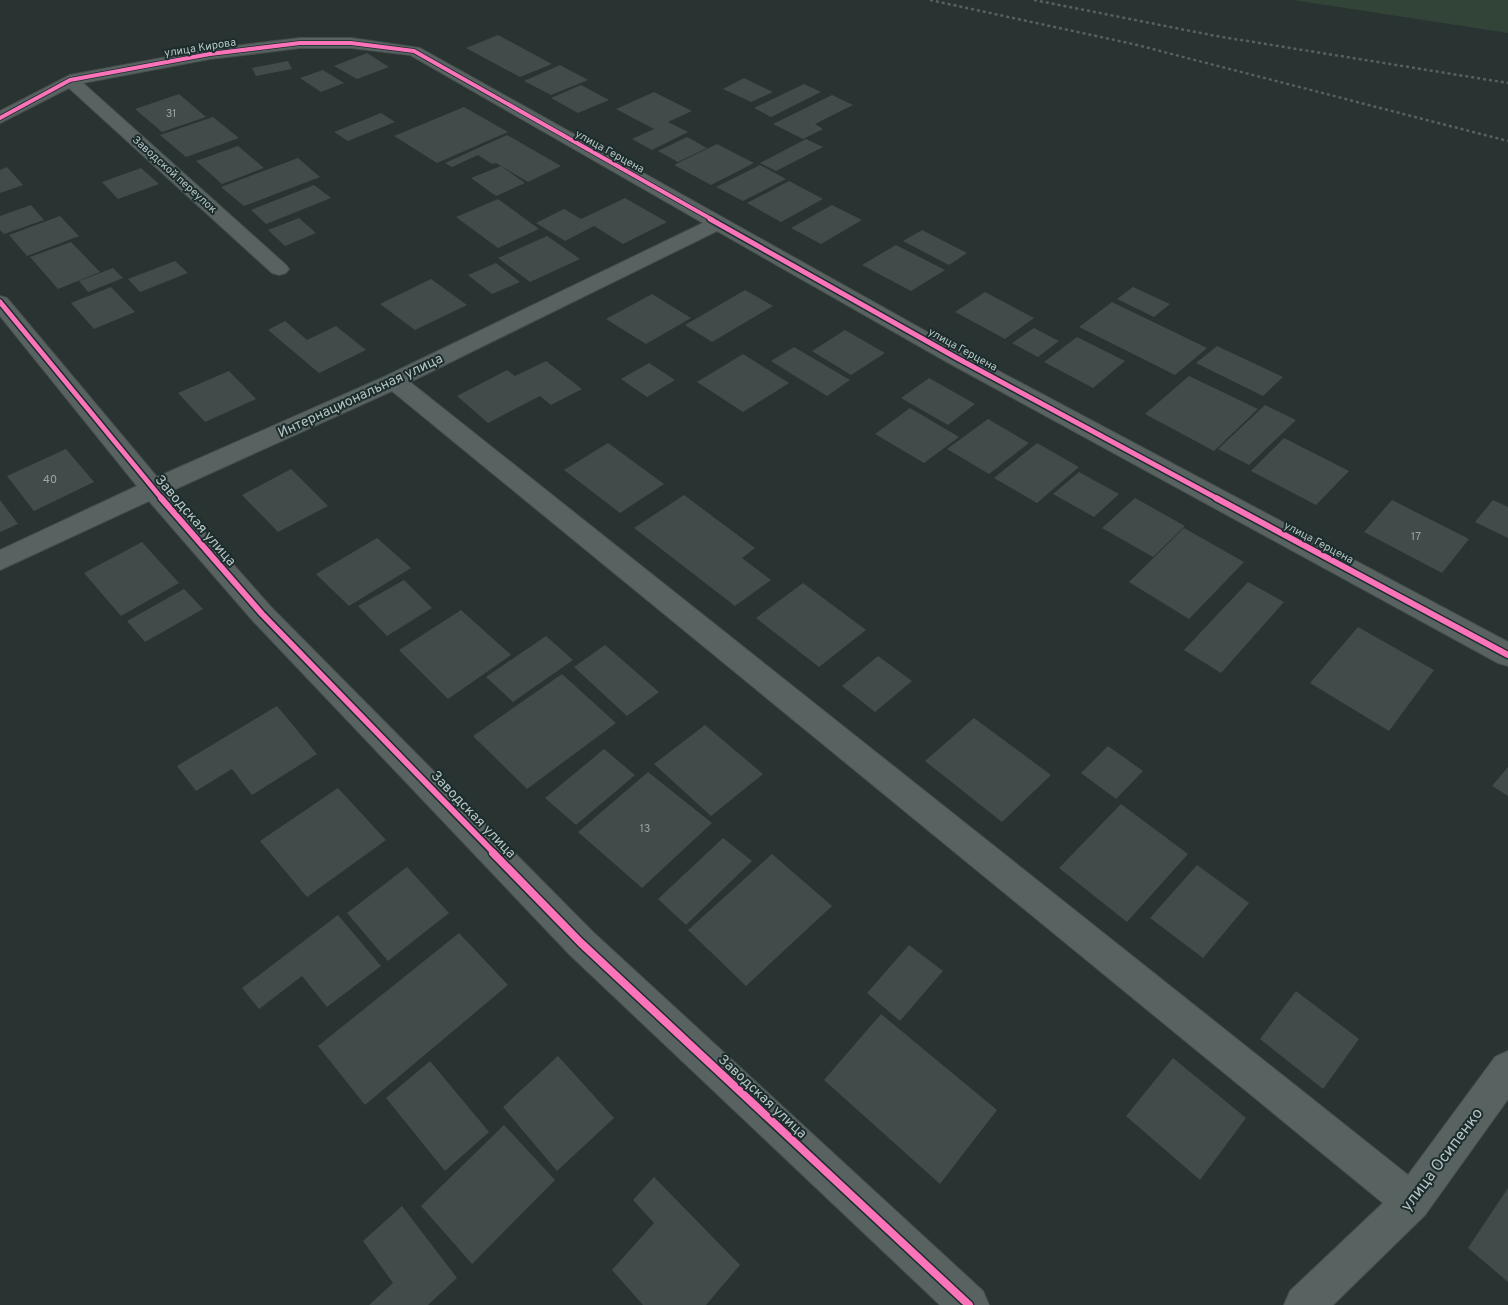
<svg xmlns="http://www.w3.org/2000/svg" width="1508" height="1305" font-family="Overpass,sans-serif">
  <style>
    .green { fill: #324338 }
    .building { fill: #424b4a }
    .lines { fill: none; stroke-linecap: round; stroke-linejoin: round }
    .street-casing { stroke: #464e4d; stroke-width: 2 }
    .street { fill: #586261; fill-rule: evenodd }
    .rail { stroke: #586060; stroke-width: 2.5; stroke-dasharray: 3 3; stroke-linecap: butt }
    .cycleway-far3-casing { stroke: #1d2c2c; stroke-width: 5.5 }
    .cycleway-far2-casing { stroke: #1d2c2c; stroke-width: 8 }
    .cycleway-far1-casing { stroke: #1d2c2c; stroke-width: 9 }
    .cycleway-casing { stroke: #1d2c2c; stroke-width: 11 }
    .cycleway-far3 { stroke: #fb73b8; stroke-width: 4 }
    .cycleway-far2 { stroke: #fb73b8; stroke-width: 5 }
    .cycleway-far1 { stroke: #fb73b8; stroke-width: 6 }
    .cycleway { stroke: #fb73b8; stroke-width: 8 }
    .labels { text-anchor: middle; stroke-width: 4; stroke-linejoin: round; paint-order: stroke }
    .far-street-label { font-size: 11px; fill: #b3c4c3; stroke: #1d2c2c }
    .number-label { font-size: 11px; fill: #97a6a5 }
    .street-label { font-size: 14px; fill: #b3c4c3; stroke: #1d2c2c }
    .near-street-label { font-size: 16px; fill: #b3c4c3; stroke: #1d2c2c }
  </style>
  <rect width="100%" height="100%" fill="#283332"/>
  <path class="green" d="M1293 0H1508V33Z"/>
  <path class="building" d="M498 35 552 64 520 77 466 48Z
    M367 53 389 67 357 79 334 66Z
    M288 61 292 69 256 76 252 68Z
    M560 65 588 80 551 95 524 81Z
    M323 70 344 83 321 92 300 78Z
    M744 78 773 92 751 102 723 89Z
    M804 84 821 92 771 117 754 108Z
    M581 85 609 100 578 113 551 98Z
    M654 92 692 111 668 122 688 132 652 150 632 139 654 129 616 109Z
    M179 94 206 117 162 132 135 109Z
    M832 95 853 105 815 124 823 129 803 139 773 124Z
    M464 107 508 132 437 163 394 136Z
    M381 113 395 122 348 141 334 132Z
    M213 117 239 138 186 157 160 135Z
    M507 135 561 166 528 182 496 163 492 164 478 155 452 167 445 163Z
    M687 137 707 148 678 162 658 151Z
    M806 139 823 147 776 171 760 163Z
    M717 144 754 163 711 185 674 165Z
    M238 146 264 168 222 184 196 161Z
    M298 158 320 177 244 206 221 187Z
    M760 165 786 179 743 201 716 187Z
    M501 166 525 183 496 196 471 178Z
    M7 167 23 185 0 193V170Z
    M141 168 159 184 118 199 102 182Z
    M789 181 823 199 781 222 747 203Z
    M314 185 331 198 266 224 251 210Z
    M625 198 667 222 623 244 594 226 565 241 536 223 564 209 581 219Z
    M498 199 539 229 498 248 456 217Z
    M31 205 44 220 4 234 0 230V216Z
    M832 205 862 220 821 244 791 228Z
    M60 216 79 236 27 256 9 235Z
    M299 218 316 233 285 246 268 230Z
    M922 230 967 253 949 265 903 241Z
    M547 236 580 259 530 282 498 258Z
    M71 242 100 272 58 289 30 257Z
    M896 245 945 270 911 291 862 265Z
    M175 261 188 273 140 292 128 279Z
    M496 263 520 282 492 294 468 275Z
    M113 268 123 278 88 292 79 281Z
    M431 279 467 305 415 330 380 304Z
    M111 287 135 312 94 329 71 303Z
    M1133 287 1170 304 1154 317 1117 299Z
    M745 290 773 306 712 342 685 325Z
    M985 292 1034 318 1005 339 955 312Z
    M652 294 691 318 646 344 606 319Z
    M1112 302 1207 348 1175 375 1079 327Z
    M285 321 307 340 336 326 366 350 319 373 268 330Z
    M1034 328 1059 341 1038 357 1012 343Z
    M845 330 885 353 851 375 812 351Z
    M1077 337 1125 361 1093 388 1044 362Z
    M1217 346 1283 377 1263 396 1196 363Z
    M794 347 850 380 827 396 771 361Z
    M743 354 789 383 743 412 697 382Z
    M546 361 582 389 551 405 540 396 488 423 457 396 507 370 515 376Z
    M649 363 675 380 647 397 621 379Z
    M229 371 256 399 205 422 178 393Z
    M1189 376 1258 409 1214 451 1145 414Z
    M929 378 975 404 948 425 901 398Z
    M1265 405 1296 420 1249 465 1218 449Z
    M910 408 959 437 924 463 875 434Z
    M988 419 1029 443 989 474 947 449Z
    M1284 438 1349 471 1316 505 1251 471Z
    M608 443 664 484 620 513 564 470Z
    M1037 443 1079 467 1037 503 994 478Z
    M66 449 94 482 34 511 7 476Z
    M291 469 328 506 278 532 242 495Z
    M1079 472 1119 494 1094 517 1053 494Z
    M684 495 755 548 742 558 771 580 735 606 634 528Z
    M1135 498 1185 526 1153 557 1102 528Z
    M0 500 18 524 0 532Z
    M1392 500 1469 539 1442 573 1364 532Z
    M1493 500 1508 507V538L1475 522Z
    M1184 528 1244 562 1189 619 1129 582Z
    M377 538 411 568 349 606 316 574Z
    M142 542 179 583 121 616 84 573Z
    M404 580 432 608 387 636 358 606Z
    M1248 582 1284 602 1221 673 1184 650Z
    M803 583 866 630 819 667 756 618Z
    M184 589 203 609 145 642 127 621Z
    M461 610 511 655 448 699 399 650Z
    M1358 627 1434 670 1389 731 1310 683Z
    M546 636 573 660 513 702 486 677Z
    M605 645 659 692 627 716 574 667Z
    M878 656 912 681 875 712 842 686Z
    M562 674 616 723 527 789 473 736Z
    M277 706 317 754 252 795 232 769 196 791 177 766Z
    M974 718 1051 775 1002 822 925 761Z
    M705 725 763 774 711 816 654 764Z
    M1108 746 1143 771 1116 799 1081 773Z
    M604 749 635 775 576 825 545 798Z
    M1508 767V796L1492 786Z
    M648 772 712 823 642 888 578 832Z
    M338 788 386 840 307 897 260 841Z
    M1121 804 1188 854 1127 922 1059 868Z
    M723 838 752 861 686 925 658 899Z
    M772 854 832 906 746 986 688 930Z
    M1197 865 1249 903 1203 958 1150 918Z
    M407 867 449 913 388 961 347 913Z
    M338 915 381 966 327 1007 302 976 259 1009 242 988Z
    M459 933 508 985 365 1105 318 1046Z
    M909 945 943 971 900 1021 867 993Z
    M1296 991 1359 1039 1323 1089 1260 1039Z
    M881 1014 997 1110 940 1184 824 1080Z
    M558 1056 614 1118 557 1171 503 1107Z
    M1173 1058 1246 1118 1200 1180 1126 1116Z
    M430 1061 489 1132 445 1171 386 1098Z
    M504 1125 555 1180 472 1264 421 1206Z
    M654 1177 740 1265 706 1305H643L612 1270 654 1223 633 1200Z
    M1508 1188V1282L1468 1248Z
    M402 1206 457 1278 428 1305H369L393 1283 363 1241Z"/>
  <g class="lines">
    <g class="street-casing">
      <path id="street" d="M300 38H351L420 48 963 352 1508 642V666L1498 663 947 362 717 231 410 382 1408 1175 1495 1057 1508 1051V1099L1425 1215 1333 1305H1284L1290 1291 1383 1203 392 391 169 492 271 607 593 932 983 1291 989 1305H940L569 954 253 621 149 501 0 570V550L137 486 0 316V296L7 298 157 477 386 376 703 223 410 55 351 48H300L210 59 83 83 286 265 289 269 286 273 279 275 272 273 69 88 0 123V111L70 75 210 49Z"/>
    </g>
    <use href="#street" class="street"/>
    <path class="rail" d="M930 0 1133 44 1508 141
      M1034 0 1216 36 1508 83"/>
    <g class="cycleway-far3-casing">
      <path id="cycleway-far3" d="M0 118 70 80 210 54 300 43H351L414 51 713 220"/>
    </g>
    <g class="cycleway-far2-casing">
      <path id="cycleway-far2" d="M710 219 955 357 1218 499
        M0 302 162 499"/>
    </g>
    <g class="cycleway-far1-casing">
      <path id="cycleway-far1" d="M161 498 262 614 495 854
        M1216 498 1508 655"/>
    </g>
    <g class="cycleway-casing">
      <path id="cycleway" d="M493 853 581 943 969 1305"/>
    </g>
    <use href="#cycleway-far3" class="cycleway-far3"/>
    <use href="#cycleway-far2" class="cycleway-far2"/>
    <use href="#cycleway-far1" class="cycleway-far1"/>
    <use href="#cycleway" class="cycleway"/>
  </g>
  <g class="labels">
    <g class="far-street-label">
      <text transform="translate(200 47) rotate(-9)" y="4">улица Кирова</text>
      <text transform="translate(610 151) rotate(29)" y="4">улица Герцена</text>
      <text transform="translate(175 174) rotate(42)" y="4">Заводской переулок</text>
      <text transform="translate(963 349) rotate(29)" y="4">улица Герцена</text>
      <text transform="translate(1319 542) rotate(28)" y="4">улица Герцена</text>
    </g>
    <g class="number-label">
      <text x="171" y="117">31</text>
      <text x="50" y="483">40</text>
      <text x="1416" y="540">17</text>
      <text x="645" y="832">13</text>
    </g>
    <g class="street-label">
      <text transform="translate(360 395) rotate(-25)" y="5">Интернациональная улица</text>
      <text transform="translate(196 520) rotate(49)" y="5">Заводская улица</text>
      <text transform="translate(474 814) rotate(46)" y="5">Заводская улица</text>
      <text transform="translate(763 1096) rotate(43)" y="5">Заводская улица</text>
    </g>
    <g class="near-street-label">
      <text transform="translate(1441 1159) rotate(-53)" y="6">улица Осипенко</text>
    </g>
  </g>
</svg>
